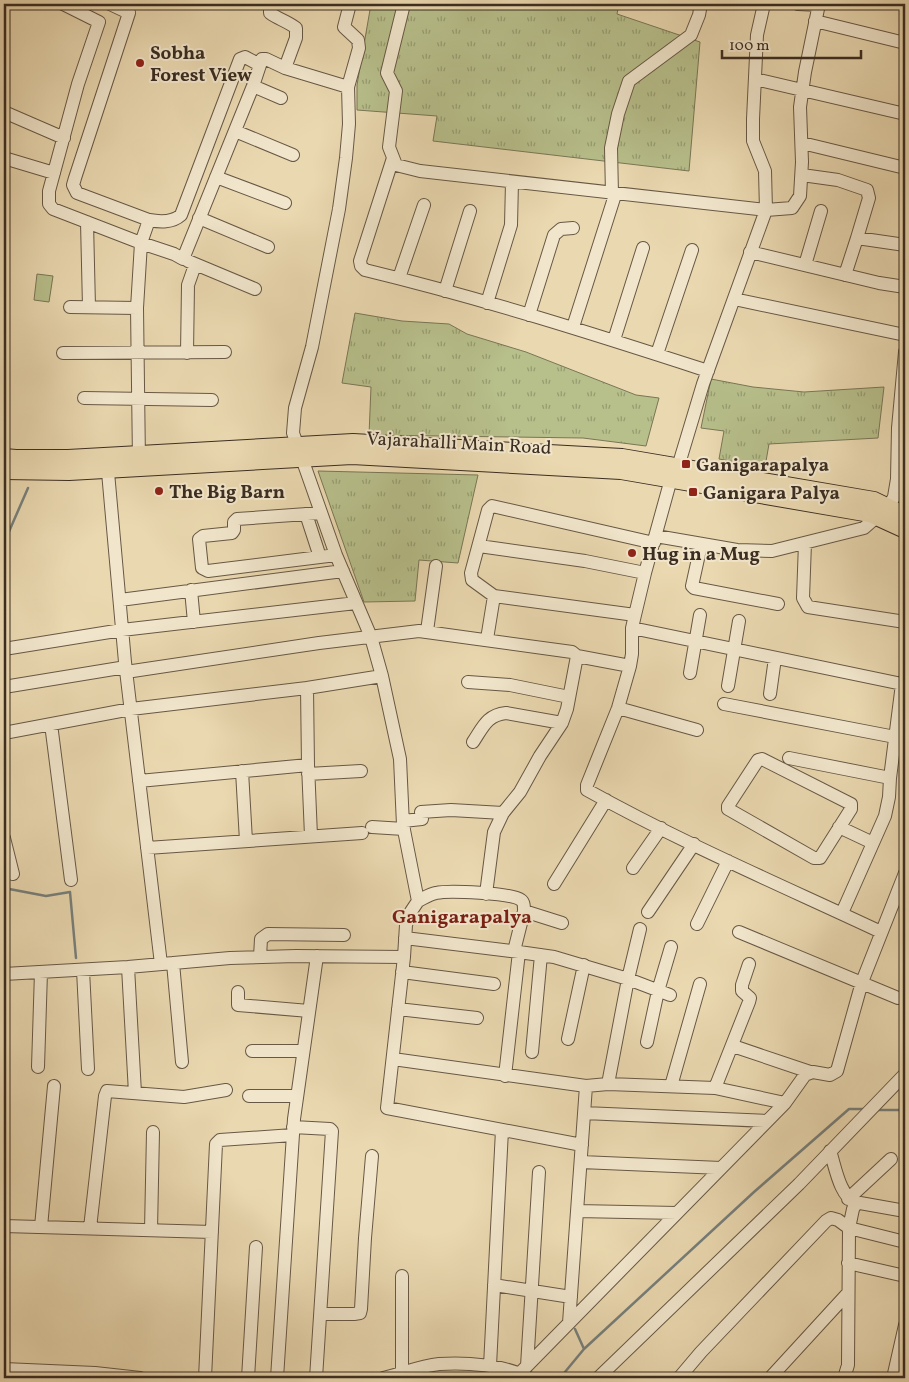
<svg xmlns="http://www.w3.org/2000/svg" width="909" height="1382" font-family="Vollkorn,serif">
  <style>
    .grass { fill: url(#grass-tufts); stroke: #797656 }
    .pitch { fill: #b7bf8b; stroke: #797656 }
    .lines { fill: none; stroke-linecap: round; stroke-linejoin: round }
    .stream { stroke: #767f7c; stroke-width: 2.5 }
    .minor-casing { stroke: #675845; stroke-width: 14 }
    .major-casing { stroke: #3b2d21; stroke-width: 18 }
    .minor { stroke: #f1e6cc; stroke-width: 12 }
    .major { stroke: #ead8b0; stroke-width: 16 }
    .poi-dot { fill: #8f2418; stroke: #f1e6cc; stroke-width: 2 }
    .labels { text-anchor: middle; stroke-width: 4; stroke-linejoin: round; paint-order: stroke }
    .poi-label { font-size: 19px; font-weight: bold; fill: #3b2d21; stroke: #f1e6cc; text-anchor: start }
    .street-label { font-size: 19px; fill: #3b2d21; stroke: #f1e6cc }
    .neighbourhood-label { font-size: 20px; font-weight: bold; fill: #7a1f14; stroke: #f1e6cc }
  </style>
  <defs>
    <pattern id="grass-tufts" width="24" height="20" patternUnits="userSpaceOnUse" patternTransform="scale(1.25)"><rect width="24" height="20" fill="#b7bf8b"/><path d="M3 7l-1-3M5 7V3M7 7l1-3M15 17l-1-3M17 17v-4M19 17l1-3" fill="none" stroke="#969c71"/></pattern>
  </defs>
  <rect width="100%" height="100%" fill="#ead8b0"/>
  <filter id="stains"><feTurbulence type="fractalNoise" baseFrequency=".004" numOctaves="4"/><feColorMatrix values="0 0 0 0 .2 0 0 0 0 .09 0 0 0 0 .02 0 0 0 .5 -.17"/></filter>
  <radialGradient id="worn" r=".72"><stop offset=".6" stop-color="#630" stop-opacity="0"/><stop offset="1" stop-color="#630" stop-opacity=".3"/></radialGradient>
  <path class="grass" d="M371 4H619L617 14 700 42 689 171 433 141 437 116 357 110V85Z
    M355 313 402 321 449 324 467 334 526 352 636 395 659 398 646 446 583 438 369 435 371 387 342 383Z
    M711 379 753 387 804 392 884 387 878 438 769 444 765 467 719 459 724 431 701 428Z
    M318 471 478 475 458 563 419 560 415 601 364 602Z"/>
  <path class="pitch" d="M37 274 53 276 49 302 34 300Z"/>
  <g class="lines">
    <path class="stream" d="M4 543 28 488
      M4 886V888L46 896 70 892 76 958
      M877 1110H905
      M575 1329 584 1349
      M560 1378 584 1349 754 1192 849 1109H864"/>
    <g class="minor-casing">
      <path id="minor" d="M63 4 99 22 78 84 49 191V204L53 209 141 243 174 254 183 259 253 86 262 59H266L285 68 348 87 349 124 346 158 339 209 312 347 295 408 293 433 336 555 371 637 382 676 400 759 403 825 418 901 410 913 406 925 404 957 387 1108 582 1145
        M110 4 129 13 75 178 73 185 77 193 149 220C160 222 172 223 181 215L240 59 245 57 260 65
        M270 4V13C278 19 287 21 296 28V38L285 68
        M404 4 387 73 396 91 389 147 396 165 420 171 766 210 703 384 678 467 671 479 645 573 635 615 632 628V654L630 666 618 708 587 785V790C682 843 783 886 881 932
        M764 4 757 35 753 119V141L765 171 766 210 792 208 800 196 802 162 800 107 805 72 819 4
        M798 4 819 5
        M815 21 905 43
        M755 79 905 114
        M253 86 281 98
        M348 87 359 48 358 40 344 27 350 4
        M4 112 64 138
        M235 131 293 155
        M802 143 905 168
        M4 158 54 173
        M393 158 360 261 361 266 365 270C481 298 594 334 708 371
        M802 175 838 180 867 190 869 198 857 238
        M216 177 285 203
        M612 194 611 148 618 114 629 81 691 35 699 15 701 4
        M199 218 268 247
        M87 222 89 307
        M750 252 879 283 905 287
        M188 261 255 289
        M805 265 821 211
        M845 275 857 238 905 245
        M399 278 424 205
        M445 291 470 211
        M734 299 905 335
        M487 303 511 225 512 182
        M70 307 137 308
        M529 315 554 235 561 229 573 228
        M573 327 615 195
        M614 340 643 248
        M63 353 225 352
        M187 353 188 285 195 265
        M657 354 692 250
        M84 398 212 400
        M107 461 125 662 161 964
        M139 462 137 308 141 243 149 220
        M321 513 237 519 234 522V530L232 533 203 536 199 539 202 568 208 571 336 555
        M306 514 320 557
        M656 536 737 550 772 551 864 528 889 506 894 497 897 479 898 428 905 352
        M805 543 803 598 808 607 905 622
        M701 545 692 586 694 588 778 604
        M479 546 585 561 645 573
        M191 590 194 622
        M494 596 635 615
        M120 600 343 571
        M632 628 902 684 905 679
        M427 631 436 566
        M487 639 494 596 472 580 471 573 488 510 492 506 654 543
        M4 649 122 630 356 603
        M577 656 630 666
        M126 672 319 643 419 631 572 652 577 656 567 709 562 723 540 756 520 792 503 813 494 832 486 894
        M690 673 700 615
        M468 682 510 685 569 697
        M728 686 739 621
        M4 687 126 667
        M307 688 382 676
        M770 694 775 658
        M724 704 895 737
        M618 708 697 730
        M51 724 71 880
        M4 733 131 709 307 688 308 765 139 781
        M473 742C483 727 487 715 506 713L562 723
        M789 758 890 778 902 684
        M762 759 851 804V809L820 858H814L728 809V806L758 760Z
        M308 765 311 836
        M242 771 246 841
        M308 774 361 771
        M403 821 422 819 421 812 451 810 503 813
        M372 827 404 829
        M839 827 873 843
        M4 838 13 874
        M147 848 362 833
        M633 868 661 828
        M554 884 606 800
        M418 901C424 898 430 894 436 893 448 890 512 893 521 900 524 902 524 907 524 911L514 951
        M524 911 562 923
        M648 912 694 844
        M842 913 885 816 889 797 890 778
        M697 924 728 861
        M739 932 898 998
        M405 938 519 952 505 1076
        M519 952 554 957 628 979 670 995
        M260 957 261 939 268 934 344 935
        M173 963 182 1062
        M128 967 135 1093
        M83 970 88 1069
        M402 972 494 984
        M4 974 128 967 230 958 296 956 404 957
        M238 992V1005L309 1011
        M398 1009 477 1018
        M568 1039 584 965
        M647 1042 658 991 671 947
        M733 1046 810 1072
        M252 1051H303
        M532 1052 541 955
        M393 1059 586 1086 608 1084 715 1088 785 1103
        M38 1067 41 972
        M608 1084 628 979 640 929
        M671 1086 700 984
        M715 1088 749 1002 750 998 742 991V985L749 964
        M249 1096H297
        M584 1113 767 1121
        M293 1127 330 1129 332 1131 316 1378
        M830 1151C836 1169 839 1194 856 1204L860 1203 905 1211
        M581 1162 721 1168
        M848 1199 891 1159
        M577 1211 677 1213
        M4 1226 212 1232
        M41 1227 54 1086
        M90 1228 105 1096 107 1091 184 1097 226 1090
        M151 1230 153 1132
        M848 1263 905 1276
        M494 1285 571 1297
        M321 1314H354L360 1313 361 1309 365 1238 372 1156
        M569 1323 586 1086
        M490 1366 502 1130
        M527 1366 539 1172
        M4 1369 95 1373 140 1378
        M520 1373 785 1103 805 1075 813 1072 830 1075 837 1071 862 982 905 873
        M402 1374V1276
        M205 1378 216 1144 220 1140 293 1135
        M248 1378 256 1247
        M277 1378 294 1119 317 956
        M383 1378C401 1374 420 1366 439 1364 466 1362 505 1365 529 1378
        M598 1378 799 1184 905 1074
        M679 1378 701 1352 826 1221 831 1218 838 1220 849 1228 905 1242
        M770 1378 848 1293
        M844 1378 848 1365 849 1228 853 1209 856 1204
        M893 1378 905 1325"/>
    </g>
    <g class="major-casing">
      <path id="major" d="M4 457 16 458H68L353 442 622 457 874 500 905 515
        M4 471 69 472 352 456 621 471 870 514 905 530"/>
    </g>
    <use href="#minor" class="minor"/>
    <use href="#major" class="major"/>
  </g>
  <g class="poi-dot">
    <circle cx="140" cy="63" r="5"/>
    <rect x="681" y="459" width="10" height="10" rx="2.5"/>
    <circle cx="159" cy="491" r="5"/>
    <rect x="688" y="487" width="10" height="10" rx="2.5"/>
    <circle cx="632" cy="553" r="5"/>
  </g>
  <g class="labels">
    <g class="poi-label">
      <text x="150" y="59">Sobha<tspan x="150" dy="22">Forest View</tspan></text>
      <text x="696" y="471">Ganigarapalya</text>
      <text x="169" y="498">The Big Barn</text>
      <text x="703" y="499">Ganigara Palya</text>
      <text x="642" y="560">Hug in a Mug</text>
    </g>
    <g class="street-label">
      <text transform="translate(459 442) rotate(3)" y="7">Vajarahalli Main Road</text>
    </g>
    <g class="neighbourhood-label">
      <text x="462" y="923">Ganigarapalya</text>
    </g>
  </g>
  <rect width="909" height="1382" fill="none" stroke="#ead8b0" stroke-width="20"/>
  <rect x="5" y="5" width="899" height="1372" fill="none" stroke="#3b2d21" stroke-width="2.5"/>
  <rect x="10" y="10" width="889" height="1362" fill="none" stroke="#3b2d21"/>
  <path d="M722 50v8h139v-8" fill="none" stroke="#3b2d21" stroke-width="2.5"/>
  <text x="729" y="50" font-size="15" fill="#3b2d21" stroke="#f1e6cc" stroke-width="4" paint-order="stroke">100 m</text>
  <rect width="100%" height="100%" filter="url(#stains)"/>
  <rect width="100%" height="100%" fill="url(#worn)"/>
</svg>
